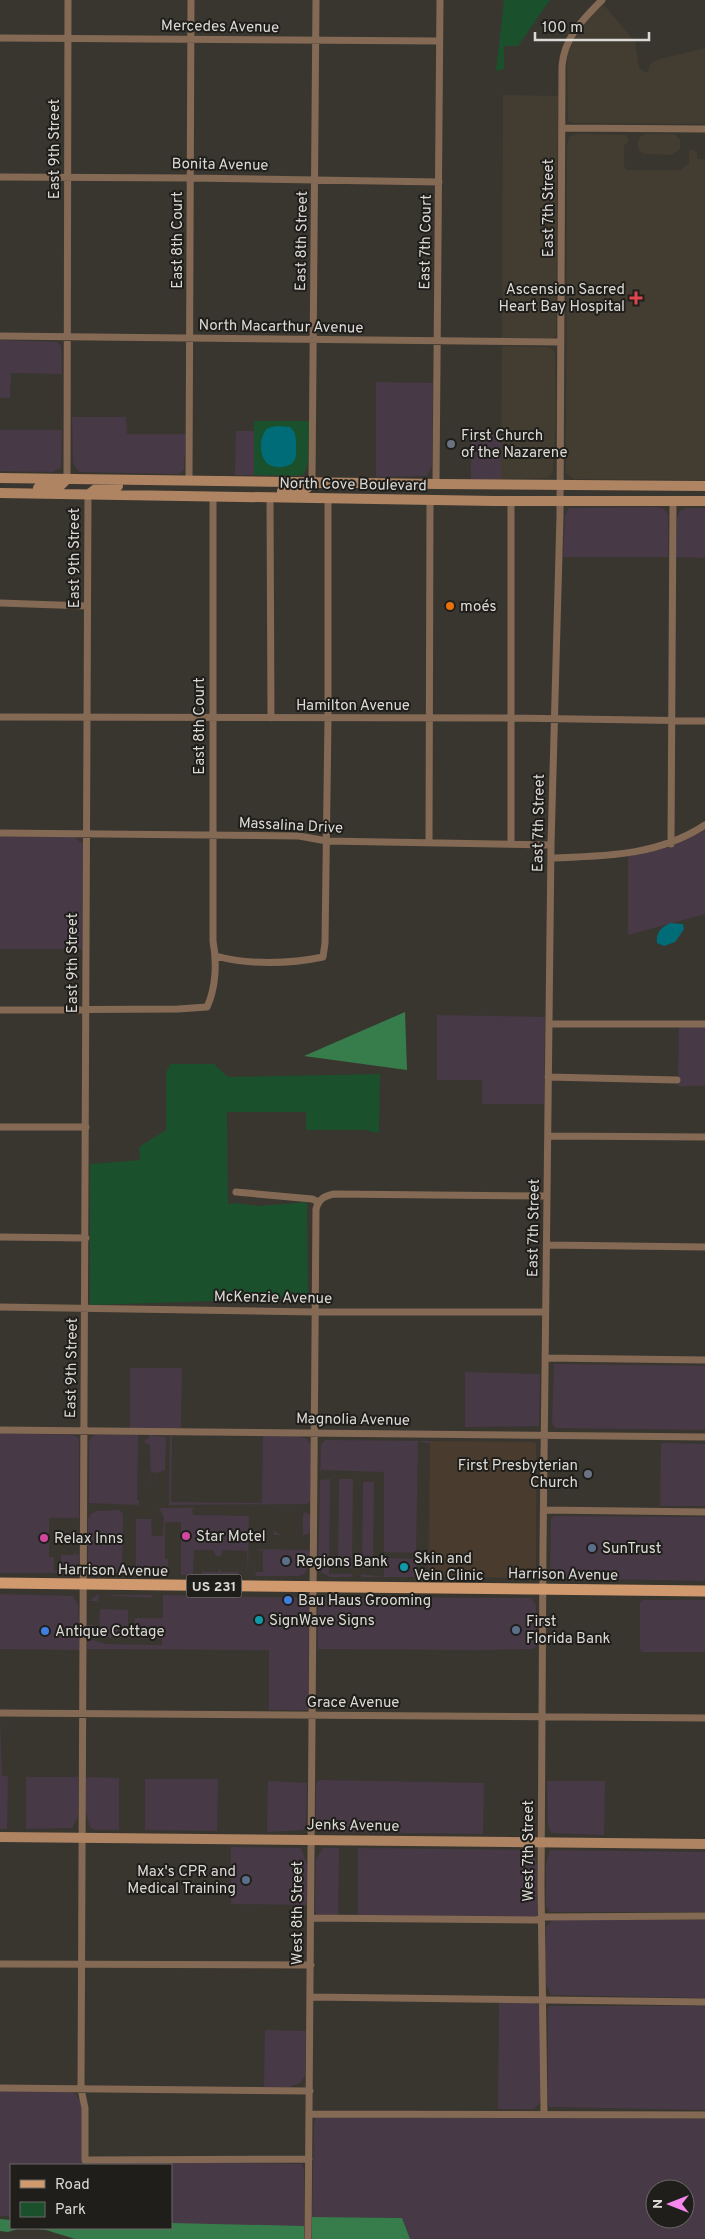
<svg xmlns="http://www.w3.org/2000/svg" width="705" height="2239" font-family="Overpass,sans-serif">
  <style>
    .commercial { fill: #473946; fill-rule: evenodd }
    .built { fill: #433d31 }
    .education { fill: #493b2d }
    .green { fill: #1a502c }
    .forest { fill: #377d4c }
    .water { fill: #006c77 }
    .lines { fill: none; stroke-linecap: round; stroke-linejoin: round }
    .street { stroke: #846954; stroke-width: 7 }
    .secondary { stroke: #af8463; stroke-width: 10 }
    .primary { stroke: #d0996e; stroke-width: 11 }
    .health-dot { fill: #e0444e; stroke: #1f1e1b; stroke-width: 2 }
    .worship-dot { fill: #6b7280; stroke: #1f1e1b; stroke-width: 2 }
    .food-dot { fill: #e8710a; stroke: #1f1e1b; stroke-width: 2 }
    .hotel-dot { fill: #d1479c; stroke: #1f1e1b; stroke-width: 2 }
    .service-dot { fill: #5c6f8a; stroke: #1f1e1b; stroke-width: 2 }
    .culture-dot { fill: #0f9aa8; stroke: #1f1e1b; stroke-width: 2 }
    .shop-dot { fill: #3f7fe0; stroke: #1f1e1b; stroke-width: 2 }
    .labels { text-anchor: middle; stroke-width: 4; stroke-linejoin: round; paint-order: stroke }
    .shield { fill: #1f1e1b; stroke: #a3a29e; stroke-width: 1 }
    .shield-label { font-size: 14px; font-weight: bold; fill: #dcdad6 }
    .street-label { font-size: 15px; fill: #dcdad6; stroke: #1f1e1b }
    .poi-label { font-size: 15px; fill: #dcdad6; stroke: #1f1e1b; text-anchor: start }
  </style>
  <rect width="100%" height="100%" fill="#393630"/>
  <path class="commercial" d="M0 340 57 342 61 346 62 374 11 373 10 398H0Z
    M376 382 433 383 432 466 427 476 376 477Z
    M72 417H126L127 434H186L184 469 181 473 175 474 79 472 73 463Z
    M0 430H62L61 468 52 472 0 471Z
    M236 431H255L254 475H235Z
    M471 435H501V479H471Z
    M657 507 664 509 668 515V557H563L565 515 569 508Z
    M686 508H705V558L676 557 677 518 680 511Z
    M705 830V914L628 935V856L671 847Z
    M0 837H74L83 844 82 949H0Z
    M437 1015 545 1017 544 1104H482V1080H437Z
    M679 1027H705V1086H678Z
    M554 1364 705 1366V1430L555 1428 552 1422Z
    M130 1368H182L181 1428H130Z
    M465 1372 540 1374 539 1426 465 1427Z
    M0 1433 73 1435 79 1438V1557L78 1567 75 1573H0ZM49 1518H79V1555L74 1553 73 1555H61V1571H54V1557H49Z
    M96 1435H138L137 1500H140L138 1505 89 1503V1442L92 1436Z
    M151 1435 166 1437 165 1470 157 1473 151 1471V1493L150 1445 144 1442Z
    M170 1436H172L171 1502 262 1503 263 1436H298L307 1439 311 1445 310 1502 307 1504 169 1505Z
    M325 1440 430 1441 429 1577H330L322 1573 318 1564 321 1445ZM418 1441 430 1444 428 1575 416 1577 417 1559 384 1558V1577L361 1574 362 1577H352L353 1574H329L330 1479 320 1480 321 1470 384 1472V1552L416 1553Z
    M661 1443 705 1444V1506H660Z
    M339 1479H353L352 1568H338Z
    M363 1482H374L373 1568H362Z
    M159 1508H195L192 1510 193 1515 249 1516 248 1573 247 1551 223 1550 221 1556H216L213 1550H194L193 1575H181V1522H165V1559H168V1572L166 1575 136 1574V1519H151L152 1536H163L164 1517Z
    M119 1510 123 1514 122 1567H125V1574L96 1573 90 1568 88 1561V1519L91 1514 96 1511Z
    M305 1512 310 1515V1533L304 1535H274V1531L281 1535H303V1515Z
    M554 1516 705 1517V1581L556 1578 550 1569 551 1519Z
    M256 1549 308 1550 310 1551 309 1565 304 1574 299 1576H256L255 1572H263V1551Z
    M202 1568 203 1572H218L219 1568 221 1572H237L238 1567V1576L202 1575Z
    M0 1594 73 1596 78 1605 80 1650 0 1649Z
    M97 1595H152L153 1598 99 1595 98 1601H89Z
    M163 1595 306 1598 309 1609 308 1710H269V1650L87 1649V1619L88 1607V1604L87 1625H94V1629H87V1642L93 1640 105 1644 162 1645V1639L99 1637 100 1609 128 1610V1629H134L135 1618H163Z
    M327 1597 531 1598 536 1605V1647L532 1649 480 1650 318 1649V1610L320 1602Z
    M643 1600H705V1652H642L640 1649V1603Z
    M0 1717 2 1776H8L7 1829H0Z
    M26 1777H78V1817L72 1828 26 1829Z
    M86 1777 119 1778V1830H95L90 1827 86 1813Z
    M145 1779H218L217 1831 145 1830Z
    M320 1780 484 1783 483 1834 323 1832 316 1817V1783Z
    M268 1781 307 1783 306 1824 303 1830 267 1832Z
    M547 1781H605L604 1835 551 1833 548 1824Z
    M231 1847 301 1848 307 1864V1905L231 1904Z
    M323 1848H339L338 1917 319 1916 315 1912 316 1859Z
    M358 1848 529 1850 534 1855 537 1864V1916L528 1919 358 1917Z
    M550 1850 705 1852V1912H550L546 1906V1864Z
    M553 1920H705V1998L551 1995 545 1982 546 1926Z
    M499 2003H536L540 2006V2100L539 2104 534 2109H498Z
    M550 2006H705V2110L550 2107 548 2104V2008Z
    M265 2030 306 2031 305 2075 300 2083 290 2087H264Z
    M0 2091 70 2092 76 2094 82 2104 85 2161 302 2164 304 2169V2226H171V2165H11V2216H0Z
    M316 2117 705 2119V2239H410L402 2218 312 2217 314 2123ZM655 2189H685V2219H655Z"/>
  <path class="built" d="M603 4 635 42 639 68 645 72H648L650 64 656 60 705 48V124L573 123 568 121 567 51 584 24Z
    M503 95 558 96 556 336 552 338H502Z
    M576 134 626 135 629 140 624 146V166L627 170H681L689 163V149L697 152V159H705V480L574 479 566 473 567 146 569 137Z
    M646 134H675L680 140V149L672 155 644 154 639 150 637 144 640 137Z
    M502 346 547 347 552 349 555 354 556 418 553 470 551 475 547 478 501 479Z"/>
  <path class="education" d="M430 1441 532 1442 536 1443V1570L534 1576 529 1578 429 1577Z"/>
  <path class="green" d="M504 0H550L518 46H504V69L496 71Z
    M254 421H309L308 462 304 474 298 476 254 475Z
    M171 1064H214L228 1077 380 1074 379 1133 365 1130H306V1112H227L228 1204 235 1203 258 1206 307 1202 308 1298 90 1305V1164L140 1160 139 1147 166 1130V1072Z"/>
  <path class="forest" d="M405 1012 407 1070 304 1056Z
    M312 2217 402 2218 410 2239H312Z
    M0 2219 11 2220V2228H21L8 2232 0 2231Z
    M171 2223 304 2226V2239H75L46 2230 27 2228H171Z"/>
  <path class="water" d="M276 426 290 427C296 432 296 438 296 445 296 450 297 457 294 461 290 468 274 469 268 464 258 456 259 435 268 428Z
    M670 923 683 924 684 929 675 942 664 946 657 943C656 932 661 928 670 923Z"/>
  <g class="lines">
    <path class="street" d="M0 38 439 41
      M562 128 705 129
      M0 177 192 178 439 182
      M0 336 561 342
      M67 479 68 0
      M189 480 191 0
      M312 482 316 0
      M436 484 440 0
      M88 495 81 2089 85 2108V2160L309 2159
      M270 497 271 718
      M0 603 87 606
      M0 717 511 718 705 721
      M0 833 299 836 327 841 551 845
      M429 843 430 500
      M511 844V501
      M671 844 673 501
      M551 858C605 856 658 856 705 825
      M216 956C248 965 290 964 323 957L325 943 328 718V499
      M0 1010 178 1009 207 1007C216 988 217 962 213 941V497
      M549 1024H705
      M548 1077 677 1080
      M0 1127H86
      M548 1136 705 1137
      M236 1192 312 1199 319 1202
      M0 1237 86 1238
      M547 1245 705 1247
      M0 1307 316 1312H545
      M545 1358 705 1360
      M0 1430 705 1437
      M544 1510 705 1512
      M0 1713 705 1718
      M311 1918 537 1920 542 1917 705 1916
      M0 1964 311 1965
      M311 1997 705 2002
      M0 2088 310 2091
      M309 2114 705 2115
      M544 2114 541 1887 543 1547 551 845 560 516 562 66C564 38 583 19 602 0
      M308 2239 316 1209C319 1199 324 1196 334 1194L547 1196"/>
    <path class="secondary" d="M0 478 436 484 705 486
      M38 488 60 486 67 479
      M282 491 307 488 312 482
      M0 493 495 501H705
      M88 495 97 488 118 486
      M0 1837 705 1844"/>
    <path class="primary" d="M0 1583 705 1591"/>
  </g>
  <path class="health-dot" d="M633.5 290.5h5v5h5v5h-5v5h-5v-5h-5v-5h5z"/>
  <g class="worship-dot">
    <circle cx="451" cy="444" r="5"/>
    <circle cx="588" cy="1474" r="5"/>
  </g>
  <circle class="food-dot" cx="450" cy="606" r="5"/>
  <g class="hotel-dot">
    <circle cx="186" cy="1536" r="5"/>
    <circle cx="44" cy="1538" r="5"/>
  </g>
  <g class="service-dot">
    <circle cx="592" cy="1548" r="5"/>
    <circle cx="286" cy="1561" r="5"/>
    <circle cx="516" cy="1630" r="5"/>
    <circle cx="246" cy="1880" r="5"/>
  </g>
  <g class="culture-dot">
    <circle cx="404" cy="1567" r="5"/>
    <circle cx="259" cy="1620" r="5"/>
  </g>
  <g class="shop-dot">
    <circle cx="288" cy="1600" r="5"/>
    <circle cx="45" cy="1631" r="5"/>
  </g>
  <g class="labels">
    <rect class="shield" x="186.5" y="1574.5" width="55" height="23" rx="4"/>
    <g class="shield-label">
      <text x="214" y="1591">US 231</text>
    </g>
    <g class="street-label">
      <text transform="translate(220 26) rotate(1)" y="5">Mercedes Avenue</text>
      <text transform="translate(54 149) rotate(-90)" y="5">East 9th Street</text>
      <text transform="translate(220 164) rotate(1)" y="5">Bonita Avenue</text>
      <text transform="translate(548 208) rotate(-90)" y="5">East 7th Street</text>
      <text transform="translate(177 240) rotate(-90)" y="5">East 8th Court</text>
      <text transform="translate(301 241) rotate(-89)" y="5">East 8th Street</text>
      <text transform="translate(425 242) rotate(-89)" y="5">East 7th Court</text>
      <text transform="translate(281 326) rotate(1)" y="5">North Macarthur Avenue</text>
      <text transform="translate(353 484) rotate(1)" y="5">North Cove Boulevard</text>
      <text transform="translate(74 558) rotate(-90)" y="5">East 9th Street</text>
      <text x="353" y="710">Hamilton Avenue</text>
      <text transform="translate(199 726) rotate(-90)" y="5">East 8th Court</text>
      <text transform="translate(538 823) rotate(-89)" y="5">East 7th Street</text>
      <text transform="translate(291 825) rotate(3)" y="5">Massalina Drive</text>
      <text transform="translate(72 963) rotate(-90)" y="5">East 9th Street</text>
      <text transform="translate(533 1228) rotate(-89)" y="5">East 7th Street</text>
      <text transform="translate(273 1297) rotate(1)" y="5">McKenzie Avenue</text>
      <text transform="translate(71 1368) rotate(-89)" y="5">East 9th Street</text>
      <text transform="translate(353 1419) rotate(1)" y="5">Magnolia Avenue</text>
      <text transform="translate(113 1570) rotate(1)" y="5">Harrison Avenue</text>
      <text transform="translate(563 1574) rotate(1)" y="5">Harrison Avenue</text>
      <text x="353" y="1707">Grace Avenue</text>
      <text transform="translate(353 1825) rotate(1)" y="5">Jenks Avenue</text>
      <text transform="translate(528 1851) rotate(-90)" y="5">West 7th Street</text>
      <text transform="translate(297 1913) rotate(-90)" y="5">West 8th Street</text>
    </g>
    <g class="poi-label">
      <text x="625" y="294" text-anchor="end">Ascension Sacred<tspan x="625" dy="17">Heart Bay Hospital</tspan></text>
      <text x="461" y="440">First Church<tspan x="461" dy="17">of the Nazarene</tspan></text>
      <text x="460" y="611">moe´s</text>
      <text x="578" y="1470" text-anchor="end">First Presbyterian<tspan x="578" dy="17">Church</tspan></text>
      <text x="196" y="1541">Star Motel</text>
      <text x="54" y="1543">Relax Inns</text>
      <text x="602" y="1553">SunTrust</text>
      <text x="414" y="1563">Skin and<tspan x="414" dy="17">Vein Clinic</tspan></text>
      <text x="296" y="1566">Regions Bank</text>
      <text x="298" y="1605">Bau Haus Grooming</text>
      <text x="269" y="1625">SignWave Signs</text>
      <text x="526" y="1626">First<tspan x="526" dy="17">Florida Bank</tspan></text>
      <text x="55" y="1636">Antique Cottage</text>
      <text x="236" y="1876" text-anchor="end">Max's CPR and<tspan x="236" dy="17">Medical Training</tspan></text>
    </g>
  </g>
  <rect x="10" y="2164" width="162" height="65" fill="#1f1e1b" stroke="#6b6966"/>
  <rect x="20" y="2180" width="25" height="8" fill="#d0996e" stroke="#6b6966"/>
  <text x="55" y="2189" font-size="15" fill="#dcdad6">Road</text>
  <rect x="20" y="2202" width="25" height="15" fill="#1a502c" stroke="#6b6966"/>
  <text x="55" y="2214" font-size="15" fill="#dcdad6">Park</text>
  <g transform="translate(670 2204) rotate(270)"><circle r="24" fill="#1f1e1b" stroke="#6b6966"/>
  <path d="M0-4L9 19L0 12L-9 19Z" fill="#f688ed"/>
  <text y="-8" font-size="14" font-weight="bold" text-anchor="middle" fill="#dcdad6">N</text>
  </g>
  <path d="M535 32v8h114v-8" fill="none" stroke="#dcdad6" stroke-width="2.5"/>
  <text x="542" y="32" font-size="15" fill="#dcdad6" stroke="#1f1e1b" stroke-width="4" paint-order="stroke">100 m</text>
</svg>
